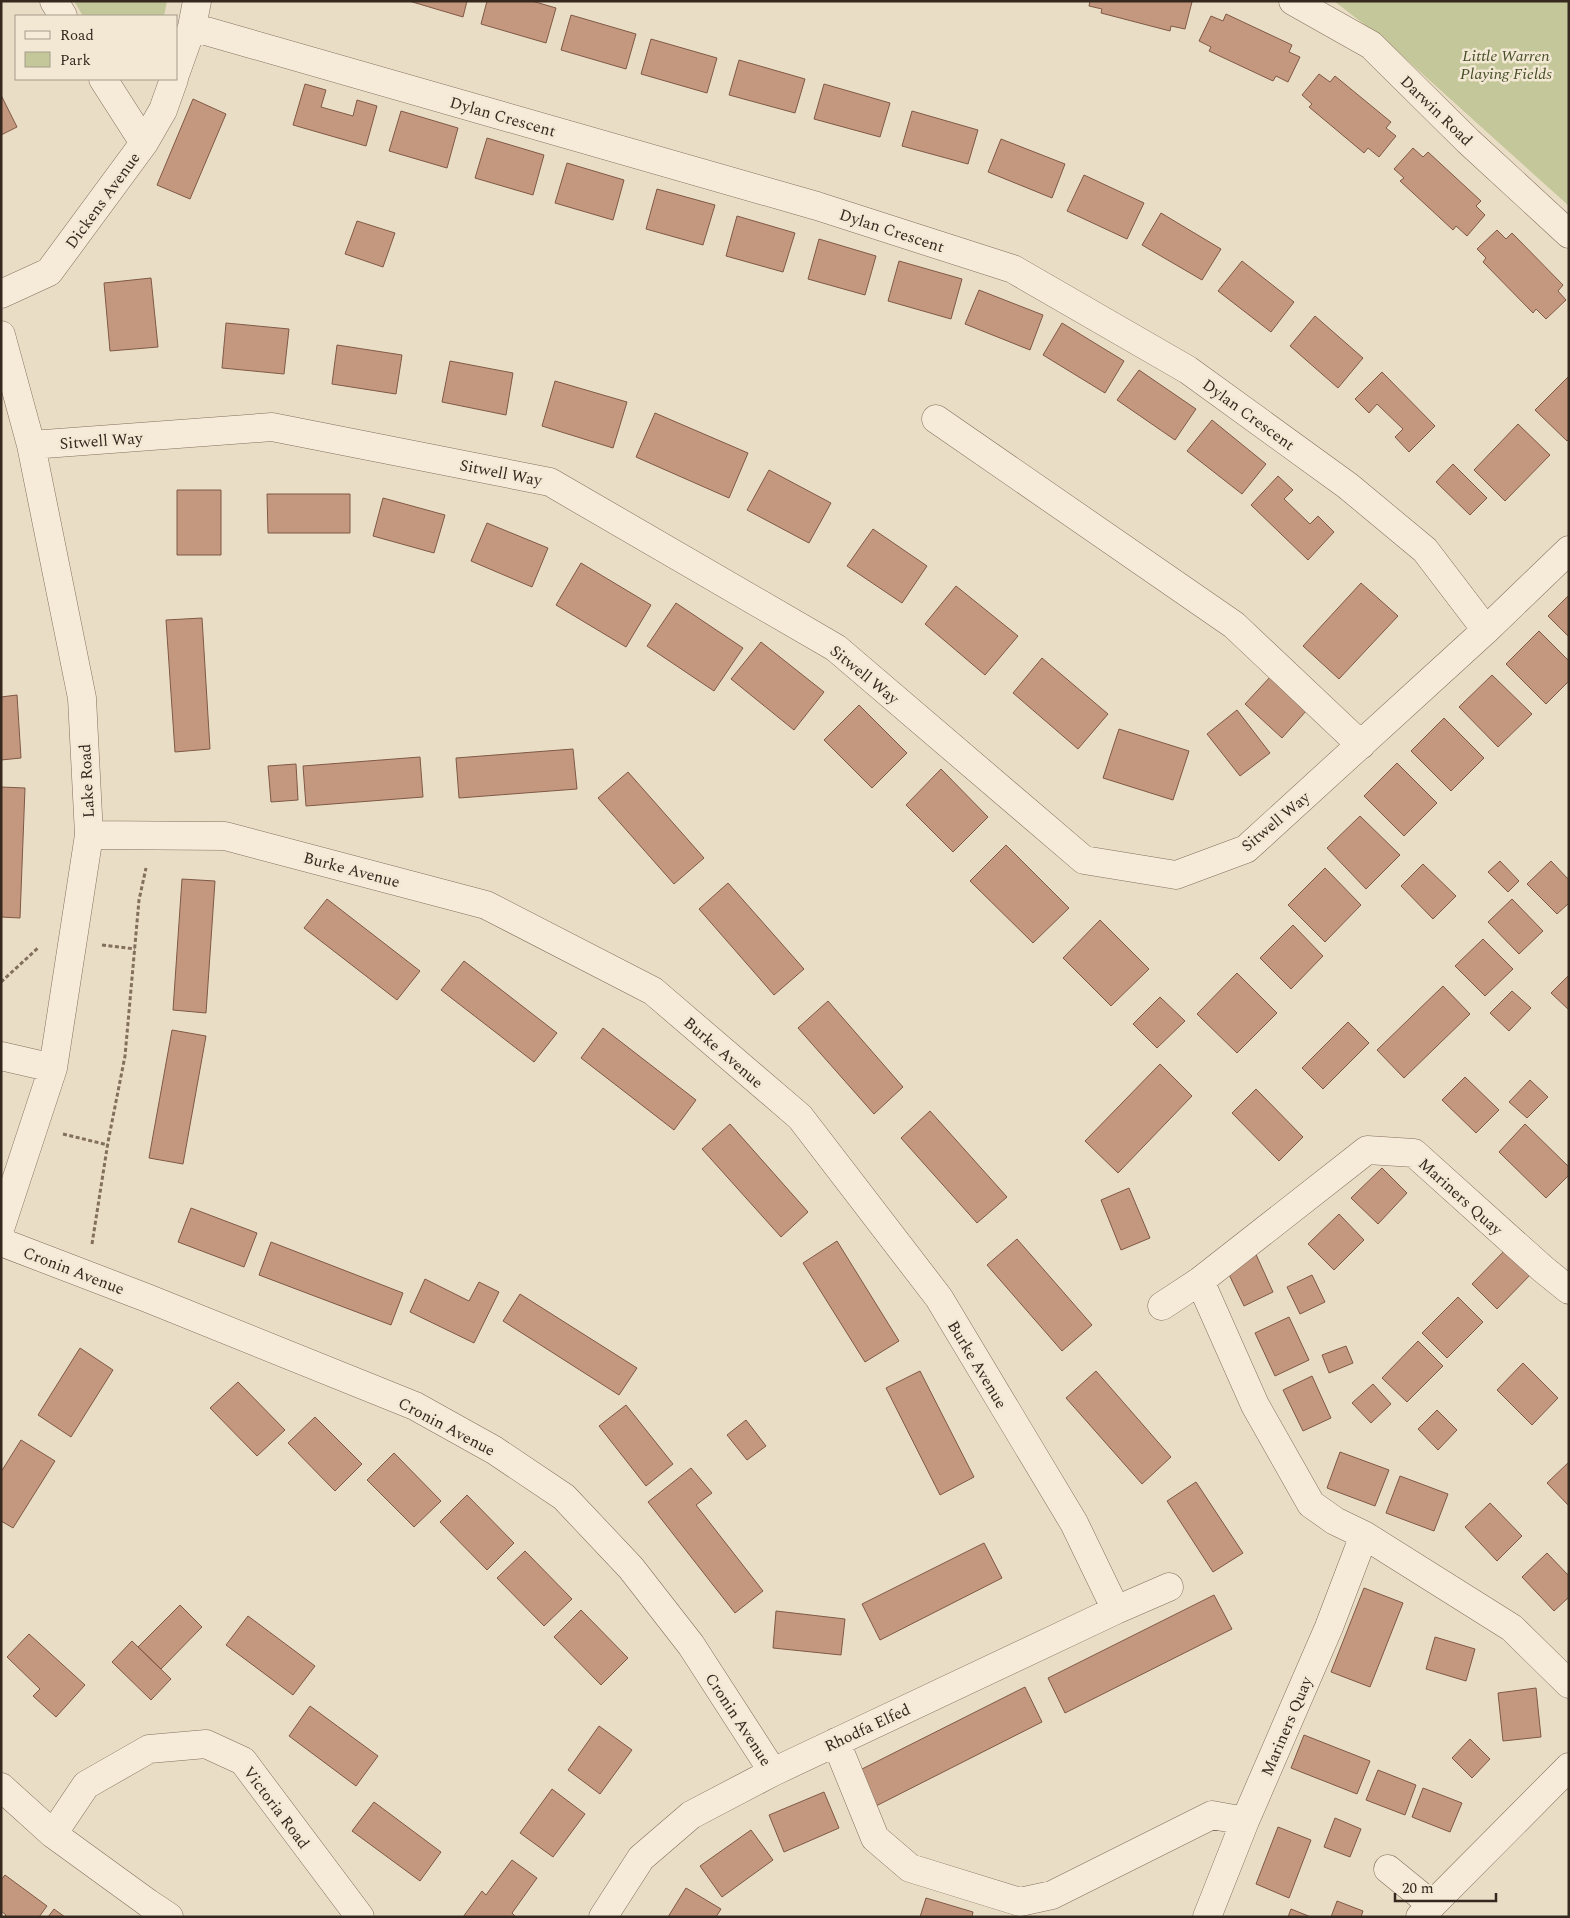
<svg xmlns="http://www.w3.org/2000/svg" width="1570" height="1918" font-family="Spectral,serif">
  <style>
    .green { fill: #c4c79a }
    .building { fill: #c4987f; stroke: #7f5945 }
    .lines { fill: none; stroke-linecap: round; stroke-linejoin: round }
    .minor-casing { stroke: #836f5d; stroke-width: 29 }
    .path { stroke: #836f5d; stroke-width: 3; stroke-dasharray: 4 2.5; stroke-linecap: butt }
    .minor { stroke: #f5ebd8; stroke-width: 28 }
    .labels { text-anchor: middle; stroke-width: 5; stroke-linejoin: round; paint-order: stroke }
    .park-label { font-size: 16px; font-style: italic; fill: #474f28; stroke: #f2e8d4 }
    .street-label { font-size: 16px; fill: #34281f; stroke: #f2e8d4 }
  </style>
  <rect width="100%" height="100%" fill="#eaddc5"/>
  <path class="green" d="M74 1H167L164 16H83Z
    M1334 1H1569V206L1387 42Z"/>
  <path class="building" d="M409 1H467L463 17Z
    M487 1H532L556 8 546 43 481 24Z
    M1090 1H1187L1192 2 1185 29 1171 26 1170 31 1101 13 1102 9 1089 6Z
    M1226 14 1292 45 1289 52 1300 57 1288 82 1276 76 1273 81 1209 51 1211 47 1199 41 1211 16 1223 21Z
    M571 15 636 34 626 69 561 50Z
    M651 39 717 58 707 93 641 74Z
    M739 60 805 79 795 113 729 95Z
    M1319 74 1330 82 1335 76 1391 122 1386 128 1396 136 1379 157 1368 148 1364 153 1309 107 1312 104 1302 95Z
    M305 84 326 90 321 107 353 116 357 100 377 106 366 146 293 125Z
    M824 84 890 103 880 137 814 119Z
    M1 95 17 127 1 135Z
    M193 99 226 114 190 199 157 185Z
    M401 111 458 128 447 168 389 151Z
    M912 111 978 130 968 164 902 146Z
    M487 138 544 155 533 195 475 178Z
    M1001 139 1065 164 1052 198 988 172Z
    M1413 148 1423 157 1428 152 1481 201 1476 206 1485 215 1467 236 1456 226 1453 230 1400 181 1404 178 1394 169Z
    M567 163 624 180 613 220 555 203Z
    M1084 175 1144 203 1127 239 1067 211Z
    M657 189 715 205 703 245 646 229Z
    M1161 213 1221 249 1202 280 1142 245Z
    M737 216 795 233 783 272 726 256Z
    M357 221 395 233 383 267 345 254Z
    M1497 230 1506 239 1512 233 1563 285 1558 291 1566 300 1546 319 1536 309 1533 313 1483 262 1486 258 1477 249Z
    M819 239 876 256 865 295 808 279Z
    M899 261 962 279 951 319 888 301Z
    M1242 261 1294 302 1271 332 1218 291Z
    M151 278 158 347 110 351 104 283Z
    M979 290 1043 315 1030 350 965 324Z
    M1315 316 1363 358 1338 388 1290 346Z
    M226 323 289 329 284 374 222 368Z
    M1062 323 1124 361 1105 393 1043 355Z
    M337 345 402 355 396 394 332 384Z
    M450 361 513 373 506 415 442 402Z
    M1139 370 1196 409 1175 440 1117 400Z
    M1382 372 1435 426 1409 452 1395 437 1403 429 1377 404 1369 413 1355 399Z
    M1569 376V439L1567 441 1535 410Z
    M555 381 627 402 613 448 542 426Z
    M655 413 748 453 729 498 636 457Z
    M1212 420 1266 464 1242 494 1187 451Z
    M1518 424 1550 455 1505 501 1474 470Z
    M1453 464 1487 498 1470 515 1436 482Z
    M769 470 831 503 809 543 747 510Z
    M1278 476 1293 490 1284 499 1310 524 1318 516 1334 532 1308 560 1251 505Z
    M177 490H221V555H177Z
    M267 494H350V533H268Z
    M383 498 445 515 434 553 373 536Z
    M487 523 548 548 532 587 471 561Z
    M873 529 927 566 902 603 847 566Z
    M581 563 651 605 626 647 556 605Z
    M1361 583 1398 616 1339 679 1303 646Z
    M956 586 1018 636 985 675 925 624Z
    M1569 595V637L1548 616Z
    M676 603 743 648 714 691 647 646Z
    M202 618 210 749 175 752 166 620Z
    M1539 631 1569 661V681L1546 704 1506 664Z
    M761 642 824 692 794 730 731 679Z
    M1042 658 1108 714 1078 749 1013 693Z
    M1492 675 1532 714 1498 747 1459 707Z
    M1271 676 1307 710 1282 738 1245 704Z
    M17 695 21 758 1 760V697Z
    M859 705 907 753 872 788 824 740Z
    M1237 710 1270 753 1240 776 1207 734Z
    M1444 718 1484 758 1451 791 1411 751Z
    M1119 729 1189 751 1173 800 1103 778Z
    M573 749 577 789 459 798 456 758Z
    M420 757 423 797 306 806 303 766Z
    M1397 763 1437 803 1404 836 1364 796Z
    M296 764 298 800 271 802 268 766Z
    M941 769 988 817 953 852 906 805Z
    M628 772 704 858 674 884 598 798Z
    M1 787 25 788 20 918 1 917Z
    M1360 816 1400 855 1366 889 1327 848Z
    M1006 845 1069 908 1033 943 970 881Z
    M1500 861 1519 881 1508 892 1488 872Z
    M1551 861 1569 880V903L1557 914 1527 884Z
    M1423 864 1456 896 1433 919 1401 886Z
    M1325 868 1361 905 1325 942 1288 905Z
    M182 879 215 881 206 1013 173 1010Z
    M728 883 804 969 774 995 699 909Z
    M327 899 420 971 397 1000 304 928Z
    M1512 899 1543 931 1519 954 1488 922Z
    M1100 920 1149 969 1111 1006 1063 958Z
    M1293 925 1323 956 1291 989 1260 958Z
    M1483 939 1513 969 1485 996 1455 966Z
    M464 961 557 1033 534 1062 441 990Z
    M1237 973 1277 1013 1237 1053 1197 1014Z
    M1569 975V1010L1551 993Z
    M1443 986 1470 1014 1404 1078 1377 1050Z
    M1512 991 1531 1008 1509 1031 1490 1013Z
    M1160 997 1185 1021 1157 1048 1133 1024Z
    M828 1001 903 1087 874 1114 798 1028Z
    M1348 1022 1369 1043 1323 1089 1302 1068Z
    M603 1028 696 1100 674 1130 581 1058Z
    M172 1030 206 1036 183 1164 149 1158Z
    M1160 1064 1192 1096 1118 1173 1085 1141Z
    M1465 1077 1499 1110 1476 1133 1442 1100Z
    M1530 1080 1548 1097 1527 1118 1509 1102Z
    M1256 1089 1303 1137 1279 1161 1232 1113Z
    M930 1111 1007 1197 977 1223 901 1138Z
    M730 1124 808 1212 781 1237 702 1149Z
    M1525 1124 1569 1167V1175L1546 1198 1499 1152Z
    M1382 1168 1407 1193 1378 1224 1351 1198Z
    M1129 1188 1150 1238 1121 1250 1101 1200Z
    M191 1208 257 1233 244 1267 178 1242Z
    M1339 1214 1364 1240 1334 1270 1308 1244Z
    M1017 1239 1092 1325 1062 1351 987 1265Z
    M837 1241 899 1341 865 1362 803 1263Z
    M271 1242 403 1293 391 1325 259 1275Z
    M1508 1247 1533 1272 1497 1309 1472 1284Z
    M1254 1250 1273 1292 1244 1306 1224 1264Z
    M1312 1275 1325 1302 1300 1314 1287 1287Z
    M425 1279 469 1301 479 1282 499 1292 474 1343 410 1312Z
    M520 1294 637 1368 619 1395 503 1321Z
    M1458 1297 1483 1322 1447 1358 1422 1333Z
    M1289 1317 1309 1360 1275 1376 1255 1333Z
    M1418 1341 1443 1366 1407 1402 1382 1378Z
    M1346 1346 1353 1363 1329 1373 1322 1355Z
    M80 1348 113 1370 71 1437 38 1415Z
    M1523 1363 1558 1398 1532 1425 1497 1390Z
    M920 1371 974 1477 940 1495 886 1388Z
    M1096 1371 1171 1457 1142 1484 1066 1398Z
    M1312 1376 1331 1418 1303 1431 1283 1390Z
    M238 1382 285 1430 257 1456 210 1408Z
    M1373 1384 1391 1404 1371 1423 1352 1403Z
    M626 1405 673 1464 646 1486 599 1426Z
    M1437 1410 1457 1430 1438 1450 1418 1429Z
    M315 1417 362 1464 335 1491 288 1443Z
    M746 1420 766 1446 747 1460 727 1435Z
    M21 1440 55 1461 13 1528 1 1521V1472Z
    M1340 1452 1389 1470 1375 1506 1327 1488Z
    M394 1453 441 1501 414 1527 367 1480Z
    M1569 1462V1506L1547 1483Z
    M691 1468 712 1493 696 1505 763 1591 735 1613 648 1502Z
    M1400 1476 1448 1494 1434 1531 1386 1513Z
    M1196 1482 1243 1553 1213 1572 1167 1501Z
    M467 1495 514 1543 487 1570 440 1522Z
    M1490 1503 1522 1536 1497 1561 1465 1527Z
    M984 1543 1002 1578 880 1640 862 1604Z
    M525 1551 572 1599 544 1626 497 1578Z
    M1547 1553 1569 1576V1597L1554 1611 1522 1577Z
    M1364 1588 1403 1603 1370 1687 1331 1672Z
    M1214 1595 1232 1629 1065 1713 1048 1678Z
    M180 1605 202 1627 161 1669 138 1647Z
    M581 1610 628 1658 601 1685 554 1637Z
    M776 1611 845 1619 841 1655 773 1648Z
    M248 1616 315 1666 293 1695 226 1645Z
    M29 1634 85 1685 56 1717 33 1696 40 1689 7 1657Z
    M1435 1637 1475 1649 1466 1681 1426 1669Z
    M132 1641 171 1679 151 1700 112 1662Z
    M1025 1687 1042 1722 876 1806 858 1771Z
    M1536 1688 1541 1737 1503 1741 1498 1693Z
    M310 1706 378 1756 356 1786 289 1736Z
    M599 1726 632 1750 600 1794 568 1770Z
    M1304 1735 1370 1761 1357 1794 1291 1768Z
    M1470 1739 1490 1759 1472 1778 1452 1758Z
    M1378 1770 1416 1785 1405 1815 1366 1800Z
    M1423 1788 1462 1803 1450 1832 1412 1817Z
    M552 1789 585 1814 553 1857 520 1833Z
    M824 1792 839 1828 784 1852 769 1815Z
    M374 1802 441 1852 420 1881 352 1831Z
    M1335 1818 1361 1829 1350 1857 1324 1847Z
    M1278 1827 1311 1840 1289 1898 1256 1884Z
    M751 1830 773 1860 722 1897 700 1866Z
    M512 1860 537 1878 512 1913 516 1917H463L482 1891 486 1895Z
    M5 1875 47 1906 39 1917H4L6 1915 1 1911V1880Z
    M686 1888 721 1909 716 1917H668Z
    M926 1898 973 1912 972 1917H920Z
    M1337 1901 1363 1911 1361 1917H1331Z
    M54 1909 65 1917H48Z
    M1291 1909 1311 1917H1288Z"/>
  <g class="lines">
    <g class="minor-casing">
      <path id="minor" d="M54 1 63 16
        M1293 1 1371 45 1468 141 1569 234
        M192 27 817 206 1013 269 1188 370 1348 486 1425 550 1486 630
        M176 72 192 27 197 1
        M103 79 144 143
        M1 294 49 272 144 143 163 110 174 79
        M1 335 31 445 82 698 89 835 53 1068 1 1226
        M936 419 1234 625 1361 745
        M31 445 272 427 550 482 836 648 1084 860 1176 875 1246 849 1486 630 1569 550
        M89 835 225 836 486 905 653 991 800 1117 939 1298 1074 1523 1116 1610
        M1 1056 53 1068
        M1 1242 147 1298 415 1406 494 1450 564 1497 631 1568 691 1645 773 1772
        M1200 1281 1255 1405 1311 1504 1335 1521 1364 1535 1512 1628 1569 1684
        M1162 1306 1200 1281 1367 1150 1414 1153 1543 1269 1569 1290
        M836 1742 875 1838 910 1868 1020 1902 1052 1895 1212 1815 1245 1821
        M1 1787 53 1834 148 1903 169 1917
        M53 1834 86 1785 149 1749 206 1744 243 1761 360 1917
        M1388 1869 1431 1904
        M603 1917 641 1858 691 1815 773 1772 1116 1610 1169 1587
        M1207 1917 1245 1821 1329 1627 1364 1535
        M1420 1917 1569 1767"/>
    </g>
    <path class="path" d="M102 945 135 949
      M1 982 39 947
      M63 1134 108 1145
      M92 1244 108 1142 125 1056 139 900 146 868"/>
    <use href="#minor" class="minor"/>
  </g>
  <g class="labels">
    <g class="park-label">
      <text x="1506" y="61">Little Warren<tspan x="1506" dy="18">Playing Fields</tspan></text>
    </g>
    <g class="street-label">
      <text transform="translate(1437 110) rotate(44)" y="6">Darwin Road</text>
      <text transform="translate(503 116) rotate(16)" y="6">Dylan Crescent</text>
      <text transform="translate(102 200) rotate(-54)" y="6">Dickens Avenue</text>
      <text transform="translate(892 230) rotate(18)" y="6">Dylan Crescent</text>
      <text transform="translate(1249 414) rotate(36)" y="6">Dylan Crescent</text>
      <text transform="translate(101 440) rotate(-4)" y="6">Sitwell Way</text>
      <text transform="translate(501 472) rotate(11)" y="6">Sitwell Way</text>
      <text transform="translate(865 674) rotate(39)" y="6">Sitwell Way</text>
      <text transform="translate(86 781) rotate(-93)" y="6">Lake Road</text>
      <text transform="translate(1275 821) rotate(-40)" y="6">Sitwell Way</text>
      <text transform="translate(352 869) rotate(15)" y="6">Burke Avenue</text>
      <text transform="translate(724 1052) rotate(41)" y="6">Burke Avenue</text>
      <text transform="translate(1461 1196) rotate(42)" y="6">Mariners Quay</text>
      <text transform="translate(74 1270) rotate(21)" y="6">Cronin Avenue</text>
      <text transform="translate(978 1364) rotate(59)" y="6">Burke Avenue</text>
      <text transform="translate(447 1426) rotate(28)" y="6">Cronin Avenue</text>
      <text transform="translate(739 1719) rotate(57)" y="6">Cronin Avenue</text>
      <text transform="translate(1286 1726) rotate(-67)" y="6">Mariners Quay</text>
      <text transform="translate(867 1727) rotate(-25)" y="6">Rhodfa Elfed</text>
      <text transform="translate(277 1807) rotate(53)" y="6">Victoria Road</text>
    </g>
  </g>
  <rect width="1570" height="1918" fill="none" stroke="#34281f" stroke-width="5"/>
  <rect x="15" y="15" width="162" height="65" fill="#f2e8d4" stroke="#a69b8c"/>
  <rect x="25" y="31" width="25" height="8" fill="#f5ebd8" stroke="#a69b8c"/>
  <text x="60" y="40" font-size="15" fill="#34281f">Road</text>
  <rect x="25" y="52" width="25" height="15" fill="#c4c79a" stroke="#a69b8c"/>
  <text x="60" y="65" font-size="15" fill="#34281f">Park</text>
  <path d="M1395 1893v8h101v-8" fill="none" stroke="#34281f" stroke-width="2.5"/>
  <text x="1402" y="1893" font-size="15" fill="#34281f" stroke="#f2e8d4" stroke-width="4" paint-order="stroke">20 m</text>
</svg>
